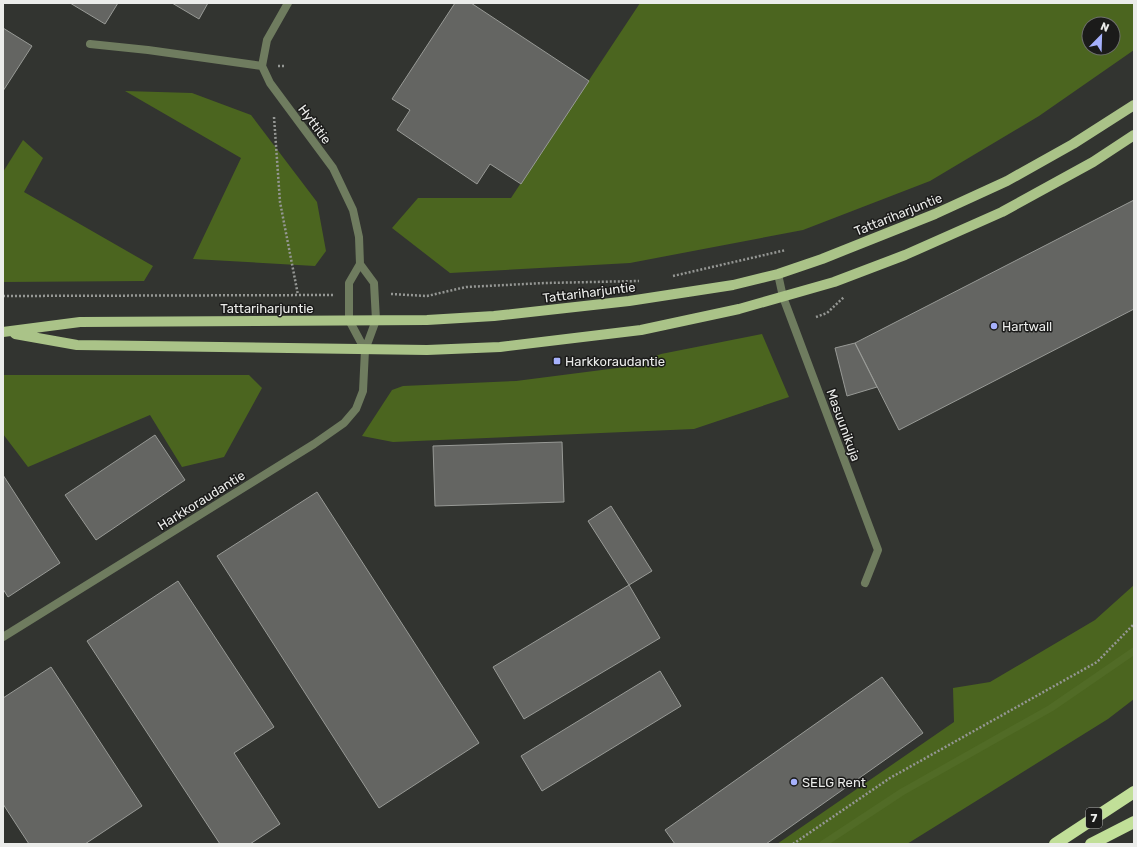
<svg xmlns="http://www.w3.org/2000/svg" width="1137" height="847" font-family="Rubik,sans-serif">
  <style>
    .forest { fill: #4b651f; fill-rule: evenodd }
    .lines { fill: none; stroke-linecap: round; stroke-linejoin: round }
    .stream { stroke: #516b26; stroke-width: 7 }
    .building { fill: #646562; stroke: #989a96 }
    .path { stroke: #959794; stroke-width: 2.5; stroke-dasharray: 2 2; stroke-linecap: butt }
    .minor { stroke: #6f7c5f; stroke-width: 8 }
    .primary { stroke: #aac388; stroke-width: 10 }
    .motorway { stroke: #c1df98; stroke-width: 12 }
    .poi-dot { fill: #a6b1fc; stroke: #1b1b1a; stroke-width: 1.5 }
    .labels { text-anchor: middle; stroke-width: 3; stroke-linejoin: round; paint-order: stroke }
    .shield { fill: #1b1b1a; stroke: #adadac; stroke-width: 1 }
    .shield-label { font-size: 12px; font-weight: bold; fill: #ebecea }
    .street-label { font-size: 13px; fill: #ebecea; stroke: #1b1b1a }
    .poi-label { font-size: 13px; fill: #ebecea; stroke: #1b1b1a; text-anchor: start }
  </style>
  <rect width="100%" height="100%" fill="#323430"/>
  <path class="forest" d="M640 3H1134V50L1039 116 930 181 803 230 630 263 450 273 392 228 418 198H511ZM1089 24H1113V48H1089Z
    M125 91 192 93 251 115 317 202 326 251 315 266 193 259 241 158Z
    M23 140 43 158 24 192 153 266 144 281 3 282V172Z
    M762 334 789 397 694 429 393 442 362 436 392 390 403 386 516 381 625 367 661 354Z
    M3 375H249L262 388 224 457 182 467 150 415 28 467 3 434Z
    M1134 585V699L1108 719 907 844H777L954 722 953 688 990 682 1095 620Z"/>
  <g class="lines">
    <path class="stream" d="M823 844 902 792 1051 708 1134 651"/>
  </g>
  <path class="building" d="M70 3H118L105 24Z
    M172 3H208L199 19Z
    M455 3H471L589 81 521 184 490 164 477 184 397 130 410 110 392 99Z
    M3 28 32 46 3 91Z
    M1134 200V309L899 430 855 343Z
    M855 343 877 387 847 396 835 348Z
    M155 435 185 480 96 540 65 495Z
    M562 442 564 502 435 506 433 446Z
    M3 475 60 563 8 597 3 589Z
    M317 492 479 743 379 808 217 556Z
    M611 506 652 571 629 585 588 521Z
    M178 581 274 727 234 753 280 824 250 844H220L87 641Z
    M629 585 660 638 524 719 493 667Z
    M51 667 142 806 85 844H29L3 804V698Z
    M660 671 681 706 542 791 521 756Z
    M882 677 923 733 766 844H675L665 830Z"/>
  <g class="lines">
    <path class="path" d="M278 66H286
      M274 117 280 202 298 295
      M673 276 786 250
      M391 294 427 296 466 287 545 283 639 281
      M3 296 334 295
      M816 317 827 313 844 297
      M793 844 890 778 1097 662 1134 624"/>
    <path class="minor" d="M288 3 267 40 262 66 270 83 333 168 353 210 359 237 360 264 349 283V320L365 350
      M90 44 148 50 262 66
      M778 274 783 297 878 550 865 583
      M3 637 314 444 344 423 356 409 363 391 365 350 376 320 374 283 360 264"/>
    <path class="primary" d="M3 332 80 322 427 320 494 316 629 301 733 285 778 274 822 259 935 214 1007 181 1073 144 1134 105
      M15 334 77 345 427 350 500 347 641 330 739 309 834 282 905 255 1002 212 1093 162 1134 135"/>
    <path class="motorway" d="M1055 844 1134 792
      M1091 844 1134 822"/>
  </g>
  <g class="poi-dot">
    <circle cx="994" cy="326" r="4"/>
    <rect x="553" y="357" width="8" height="8" rx="2"/>
    <circle cx="794" cy="782" r="4"/>
  </g>
  <g class="labels">
    <rect class="shield" x="1086" y="808" width="16" height="20" rx="3"/>
    <g class="shield-label">
      <text x="1094" y="822">7</text>
    </g>
    <g class="street-label">
      <text transform="translate(315 124) rotate(53)" y="5">Hyttitie</text>
      <text transform="translate(898 214) rotate(-22)" y="5">Tattariharjuntie</text>
      <text transform="translate(589 292) rotate(-7)" y="5">Tattariharjuntie</text>
      <text x="267" y="313">Tattariharjuntie</text>
      <text transform="translate(844 425) rotate(70)" y="5">Masuunikuja</text>
      <text transform="translate(201 500) rotate(-32)" y="5">Harkkoraudantie</text>
    </g>
    <g class="poi-label">
      <text x="1002" y="331">Hartwall</text>
      <text x="565" y="366">Harkkoraudantie</text>
      <text x="802" y="787">SELG Rent</text>
    </g>
  </g>
  <rect width="1137" height="847" fill="none" stroke="#ebecea" stroke-width="8"/>
  <g transform="translate(1101 36) rotate(23)"><circle r="19" fill="#1b1b1a" stroke="#6e6f6d"/>
  <path d="M0-3L7 15L0 10L-7 15Z" fill="#a6b1fc"/>
  <text y="-6" font-size="11" font-weight="bold" text-anchor="middle" fill="#ebecea">N</text>
  </g>
</svg>
